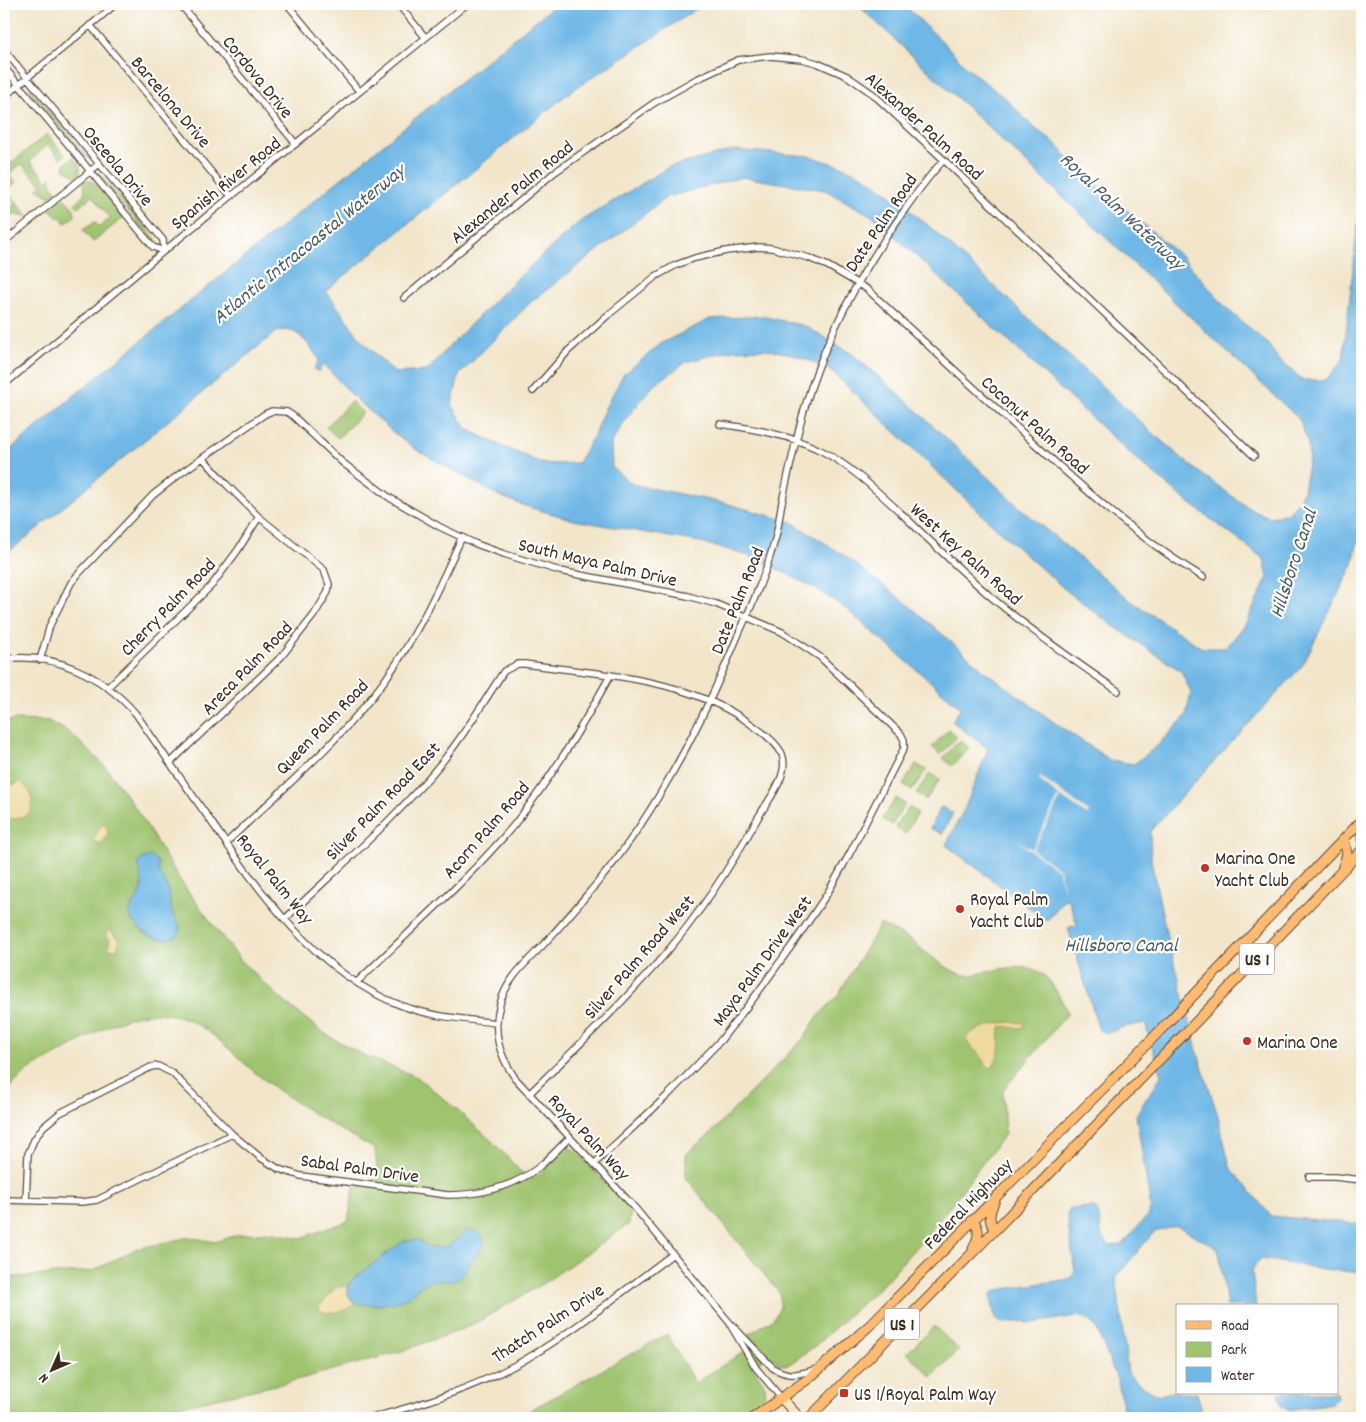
<svg xmlns="http://www.w3.org/2000/svg" width="1366" height="1422" font-family="Dekko,sans-serif">
  <style>
    .green { fill: #9fc36e; stroke: #6d7646 }
    .sand { fill: #eeda9e; stroke: #94825e }
    .water { fill: #6eb7e6; stroke: #547082; fill-rule: evenodd }
    .pier { fill: #f2e5ca }
    .lines { fill: none; stroke-linecap: round; stroke-linejoin: round }
    .street-casing { stroke: #564638; stroke-width: 8 }
    .secondary-casing { stroke: #564638; stroke-width: 11 }
    .primary-casing { stroke: #564638; stroke-width: 11 }
    .street { stroke: #fff; stroke-width: 5.5 }
    .secondary { stroke: #ffe4c6; stroke-width: 9 }
    .primary { stroke: #ffbb71; stroke-width: 9 }
    .poi-dot { fill: #c8321e; stroke: #fff; stroke-width: 2 }
    .labels { text-anchor: middle; stroke-width: 4.5; stroke-linejoin: round; paint-order: stroke }
    .shield { fill: #fff; stroke: #766a62; stroke-width: 1 }
    .shield-label { font-size: 18px; font-weight: bold; fill: #3b2a1e }
    .street-label { font-size: 19px; fill: #3b2a1e; stroke: #fff }
    .poi-label { font-size: 19px; fill: #3b2a1e; stroke: #fff; text-anchor: start }
    .water-label { font-size: 20px; font-style: italic; fill: #4d5b64; stroke: #fff }
  </style>
  <rect width="100%" height="100%" fill="#fff"/>
  <filter id="ink" filterUnits="userSpaceOnUse"><feTurbulence type="fractalNoise" baseFrequency=".02" numOctaves="2"/><feDisplacementMap in="SourceGraphic" scale="10" xChannelSelector="R" yChannelSelector="G"/><feConvolveMatrix kernelMatrix="1 2 1 2 8 2 1 2 1" color-interpolation-filters="sRGB"/></filter>
  <filter id="wash" filterUnits="userSpaceOnUse"><feTurbulence type="fractalNoise" baseFrequency=".0096" numOctaves="4" result="noise"/><feDisplacementMap in="SourceGraphic" scale="20" xChannelSelector="R" yChannelSelector="G"/><feGaussianBlur stdDeviation="1.12" result="paint"/><feColorMatrix in="noise" values="0 0 0 0 0 0 0 0 0 0 0 0 0 0 0 0 0 1.4 0 .05"/><feComposite in="paint" operator="in"/></filter>
  <g filter="url(#wash)">
    <rect width="100%" height="100%" fill="#f2e5ca"/>
    <path class="green" d="M28 89H31L88 157 87 159Z
      M47 134 65 155 61 159 48 145 30 161 47 181 51 177V183L56 191 51 197 37 189 42 185 21 164 9 174 16 182 8 189 4 184V169Z
      M73 157 80 166V172L76 177 64 168 65 164Z
      M100 174 156 239 153 241 99 175Z
      M87 180 94 182 124 217 93 242 83 230 95 222 100 227 110 218 92 196 78 207 75 204C82 196 88 193 83 182Z
      M4 187 28 216 14 214 4 217V209L6 207 9 209 16 204 4 189Z
      M63 197 75 210 73 211 76 215 65 223 60 216 58 218 50 209Z
      M351 401 363 413 338 438 326 427Z
      M14 720 49 721 70 733 105 766 136 809 182 883 216 929 244 964 281 999 325 1034 363 1055 417 1077 449 1103 495 1144 521 1172 535 1178 562 1152 570 1148 575 1150 632 1212 630 1215 629 1224 544 1283 479 1321 458 1331 399 1352 285 1383 190 1404 71 1418H4V1278L93 1271 136 1249 189 1237 215 1242 237 1235 268 1232 301 1238 348 1221 354 1187 378 1179 375 1149C337 1128 298 1106 263 1079 234 1057 205 1018 167 1014 129 1009 94 1034 62 1052 51 1058 39 1063 29 1070 20 1077 12 1086 4 1093V722Z
      M949 729 957 737 940 755 932 747Z
      M960 740 969 748 952 766 943 758Z
      M916 764 926 770 912 791 903 784Z
      M930 773 940 779 926 800 916 793Z
      M896 798 905 804 892 825 882 819Z
      M909 807 918 813 905 834 895 827Z
      M880 924 913 941 918 947C929 954 951 973 964 975 974 976 985 972 995 970 1042 961 1048 974 1068 1013L1003 1090 1005 1134 934 1227 883 1284 815 1346 788 1365H782L768 1356 752 1367C756 1373 761 1378 764 1384 772 1401 745 1412 735 1418H516L667 1334 695 1383 756 1344 748 1335 774 1318 780 1308V1294L686 1178V1154L712 1132 803 1039 816 1019 839 994Z
      M934 1326 959 1350 932 1377 907 1353Z"/>
    <path class="sand" d="M20 781C31 790 39 807 24 817H19L16 819 12 818 8 822 4 821V787L17 784Z
      M102 823 107 828 108 835 103 842 97 843 93 840Z
      M111 930 115 936 120 939 117 949H110L108 946 110 940 105 933Z
      M1014 1022 1024 1023 1025 1026C1016 1031 1009 1025 1000 1027L999 1052 993 1068C983 1068 984 1058 977 1052 972 1048 970 1046 966 1040 970 1027 1002 1022 1014 1022Z
      M349 1283 348 1287 351 1300 355 1303C347 1311 332 1315 321 1311L319 1307 336 1287 346 1286Z"/>
    <path class="water" d="M556 4H704L570 92 326 291 362 341 395 373 427 371 457 338 510 285 579 222 669 167 734 150 809 156 844 167 865 177 886 191 930 227 1151 432 1196 470 1250 509 1261 514 1270 517 1277 516 1287 513 1298 502 1303 491 1309 459 1308 443 1301 425 1302 424 1298 418 857 4H903L946 45 966 67 1007 100 1032 126 1057 145 1076 167 1183 258 1228 310 1266 342 1279 360 1303 380H1326L1343 360 1362 188V521L1353 564 1302 666 1150 831 1151 860 1168 942 1179 979 1196 1047 1218 1116 1230 1167 1271 1216 1362 1224V1273L1323 1269 1262 1259 1253 1268 1252 1272 1256 1306H1227L1219 1252 1217 1248 1177 1226 1154 1232 1116 1277 1128 1373C1132 1379 1150 1393 1157 1394 1163 1395 1171 1392 1177 1391V1393H1197L1202 1412 1200 1418H1125L1118 1382 1096 1327 1085 1318 1076 1316 1027 1324 1025 1321C996 1324 996 1327 991 1297V1294L997 1290 1070 1279 1075 1272 1067 1216 1070 1209 1094 1207C1105 1219 1094 1235 1110 1246L1122 1245 1147 1216 1151 1208 1136 1115 1161 1076 1145 1023 1123 1027 1108 1033 1099 1030 1068 928 1077 925 1069 900 1064 899 1047 921 946 845 965 808 988 749 952 721 961 708 845 608 815 588 755 558 722 548 699 542 574 520 525 506 497 495 417 450 394 433 355 398 323 364 318 372 314 369 319 359C307 344 298 324 276 332L4 556V455L76 394ZM742 177 825 190 874 217 1136 459 1187 501 1264 559 1268 577 1245 625 1226 648H1202L1131 601 1018 506 911 405 852 354 805 326 761 316 710 319 662 343 623 375 604 410 594 435 578 463 544 464 499 445 467 429 452 405 459 375 531 302 667 197ZM765 349 792 354 828 368 1012 543 1067 591 1112 625 1181 671 1191 692 1186 716 1156 747 1134 764 1110 760 1055 723 986 672 905 602 845 556 792 522 728 504 632 484 612 468 611 443 626 419 653 386 686 362 732 350Z
      M941 807 953 813 942 834 930 828Z
      M150 856 158 862 159 874C171 886 167 899 173 914 175 919 181 924 180 931 179 935 175 937 171 938 156 943 137 930 130 917 129 905 138 901 141 891 144 881 138 872 139 862L142 859Z
      M467 1230 473 1231 482 1236 484 1245 458 1279C448 1284 438 1278 428 1282 420 1285 415 1291 409 1296 394 1305 372 1307 355 1303L348 1295V1287L353 1279 398 1245 405 1241 419 1240 429 1248 447 1247Z
      M1279 1393H1336L1337 1398 1332 1403 1288 1410 1281 1406Z"/>
    <path class="pier" d="M1040 777 1089 812 1087 815 1061 797 1033 850 1059 869 1067 898 1058 870 1016 840 1032 849 1059 796 1039 780Z"/>
  </g>
  <g filter="url(#ink)">
    <g class="lines">
      <g class="street-casing">
        <path id="street" d="M180 4 296 144
          M287 4 359 91
          M398 4 425 37
          M90 25 231 196
          M4 50 163 240 164 251
          M4 67 153 247 164 251
          M4 97 116 4
          M4 242 99 164
          M404 298 555 172 654 103 695 80 738 60 770 56 802 59 817 63 847 76 873 94 944 160 1254 456
          M4 385 164 251 467 4
          M533 391 568 351 608 315 656 276 676 265 695 258 726 251 759 247 772 248 809 258 828 266 867 289C919 337 971 385 1023 433 1080 485 1137 538 1203 577
          M720 424C755 429 790 435 822 451 852 467 877 491 902 514 931 542 960 570 990 596 1031 631 1074 661 1118 691
          M4 659C55 652 103 676 136 714 161 750 185 785 210 820 259 891 316 973 400 1005 431 1017 464 1019 497 1023
          M40 660 50 625 71 583 81 571 153 495 181 473 265 414 272 411 287 412 293 416 343 463 390 498 440 527 476 544 504 554 560 571 688 596 716 604 782 632 820 657 901 734 904 740V748L849 855 827 894 798 937 756 995 721 1040 669 1094 595 1163
          M108 687 212 585 238 550 259 517
          M170 763 281 657 314 615 328 592 329 584 324 570 259 517 226 484 203 458
          M226 843C280 791 340 742 385 680 417 636 439 587 462 537
          M285 919C339 867 399 816 446 757 468 729 485 700 504 671L518 664H525C604 675 690 678 755 727 765 734 777 743 782 754 790 774 769 799 759 816 732 864 702 911 666 953 623 1003 576 1048 529 1094
          M357 982C409 931 466 882 513 826 551 779 581 728 610 676
          M1309 1177H1335L1362 1180
          M4 1200 82 1202 97 1200 232 1134
          M26 1201 28 1154 34 1140 43 1127 60 1113 151 1067 158 1066 172 1073 232 1134 261 1158 279 1169 301 1176 448 1195C480 1195 514 1187 539 1167 550 1158 560 1147 570 1137
          M731 1326 756 1368 782 1399
          M817 1369C799 1374 790 1378 773 1368L729 1322 635 1208 515 1078C499 1055 492 1032 500 1004 507 978 525 964 543 945 562 925 580 903 598 882 633 841 662 793 687 746 707 708 724 670 740 631 753 603 766 573 774 543 778 531 779 519 781 507 788 475 795 442 804 410 824 340 858 277 899 218 913 198 927 177 944 160
          M371 1418C423 1404 474 1388 521 1362 575 1331 623 1291 673 1254"/>
      </g>
      <g class="secondary-casing">
        <path id="secondary" d="M782 1399 800 1418"/>
      </g>
      <g class="primary-casing">
        <path id="primary" d="M1362 830V840
          M1342 870 1347 854 1344 839
          M995 1200C990 1211 987 1220 995 1230
          M972 1220C982 1230 978 1238 973 1249
          M753 1418 808 1379 869 1326 1149 1042 1362 820
          M809 1418 995 1230 1362 850"/>
      </g>
      <use href="#street" class="street"/>
      <use href="#secondary" class="secondary"/>
      <use href="#primary" class="primary"/>
    </g>
  </g>
  <g class="poi-dot">
    <circle cx="1205" cy="868" r="5"/>
    <circle cx="960" cy="909" r="5"/>
    <circle cx="1247" cy="1041" r="5"/>
    <rect x="839" y="1388" width="10" height="10" rx="2.5"/>
  </g>
  <g class="labels">
    <g class="shield">
      <rect x="1239.5" y="943.5" width="35" height="31" rx="4"/>
      <rect x="884.5" y="1308.5" width="35" height="31" rx="4"/>
    </g>
    <g class="shield-label">
      <text x="1257" y="965">US 1</text>
      <text x="902" y="1330">US 1</text>
    </g>
    <g class="street-label">
      <text transform="translate(259 76) rotate(51)" y="7">Cordova Drive</text>
      <text transform="translate(172 101) rotate(50)" y="7">Barcelona Drive</text>
      <text transform="translate(925 125) rotate(42)" y="7">Alexander Palm Road</text>
      <text transform="translate(119 165) rotate(50)" y="7">Osceola Drive</text>
      <text transform="translate(225 182) rotate(-39)" y="7">Spanish River Road</text>
      <text transform="translate(511 191) rotate(-39)" y="7">Alexander Palm Road</text>
      <text transform="translate(880 222) rotate(-56)" y="7">Date Palm Road</text>
      <text transform="translate(1036 424) rotate(42)" y="7">Coconut Palm Road</text>
      <text transform="translate(967 553) rotate(42)" y="7">West Key Palm Road</text>
      <text transform="translate(598 561) rotate(13)" y="7">South Maya Palm Drive</text>
      <text transform="translate(736 600) rotate(-68)" y="7">Date Palm Road</text>
      <text transform="translate(167 606) rotate(-46)" y="7">Cherry Palm Road</text>
      <text transform="translate(246 667) rotate(-46)" y="7">Areca Palm Road</text>
      <text transform="translate(321 726) rotate(-46)" y="7">Queen Palm Road</text>
      <text transform="translate(382 800) rotate(-46)" y="7">Silver Palm Road East</text>
      <text transform="translate(485 829) rotate(-49)" y="7">Acorn Palm Road</text>
      <text transform="translate(276 878) rotate(51)" y="7">Royal Palm Way</text>
      <text transform="translate(638 956) rotate(-49)" y="7">Silver Palm Road West</text>
      <text transform="translate(761 960) rotate(-54)" y="7">Maya Palm Drive West</text>
      <text transform="translate(590 1136) rotate(47)" y="7">Royal Palm Way</text>
      <text transform="translate(360 1167) rotate(8)" y="7">Sabal Palm Drive</text>
      <text transform="translate(967 1203) rotate(-46)" y="7">Federal Highway</text>
      <text transform="translate(547 1322) rotate(-33)" y="7">Thatch Palm Drive</text>
    </g>
    <g class="poi-label">
      <text x="1215" y="864">Marina One<tspan x="1215" dy="22">Yacht Club</tspan></text>
      <text x="970" y="905">Royal Palm<tspan x="970" dy="22">Yacht Club</tspan></text>
      <text x="1257" y="1048">Marina One</text>
      <text x="854" y="1400">US 1/Royal Palm Way</text>
    </g>
    <g class="water-label">
      <text transform="translate(1123 210) rotate(43)" y="7">Royal Palm Waterway</text>
      <text transform="translate(308 243) rotate(-39)" y="7">Atlantic Intracoastal Waterway</text>
      <text transform="translate(1292 563) rotate(-72)" y="7">Hillsboro Canal</text>
      <text x="1121" y="951">Hillsboro Canal</text>
    </g>
  </g>
  <rect width="1366" height="1422" fill="none" stroke="#fff" stroke-width="20"/>
  <rect x="1176" y="1304" width="162" height="90" fill="#ffffff" stroke="#b1aaa5"/>
  <rect x="1186" y="1321" width="25" height="8" fill="#ffbb71" stroke="#b1aaa5"/>
  <text x="1221" y="1330" font-size="15" fill="#3b2a1e">Road</text>
  <rect x="1186" y="1342" width="25" height="15" fill="#9fc36e" stroke="#b1aaa5"/>
  <text x="1221" y="1354" font-size="15" fill="#3b2a1e">Park</text>
  <rect x="1186" y="1367" width="25" height="15" fill="#6eb7e6" stroke="#b1aaa5"/>
  <text x="1221" y="1380" font-size="15" fill="#3b2a1e">Water</text>
  <g transform="translate(52 1370) rotate(225)" stroke="#ffffff" stroke-width="4" paint-order="stroke">
  <path d="M0-4L9 19L0 12L-9 19Z" fill="#3b2a1e"/>
  <text y="-8" font-size="14" font-weight="bold" text-anchor="middle" fill="#3b2a1e">N</text>
  </g>
</svg>
